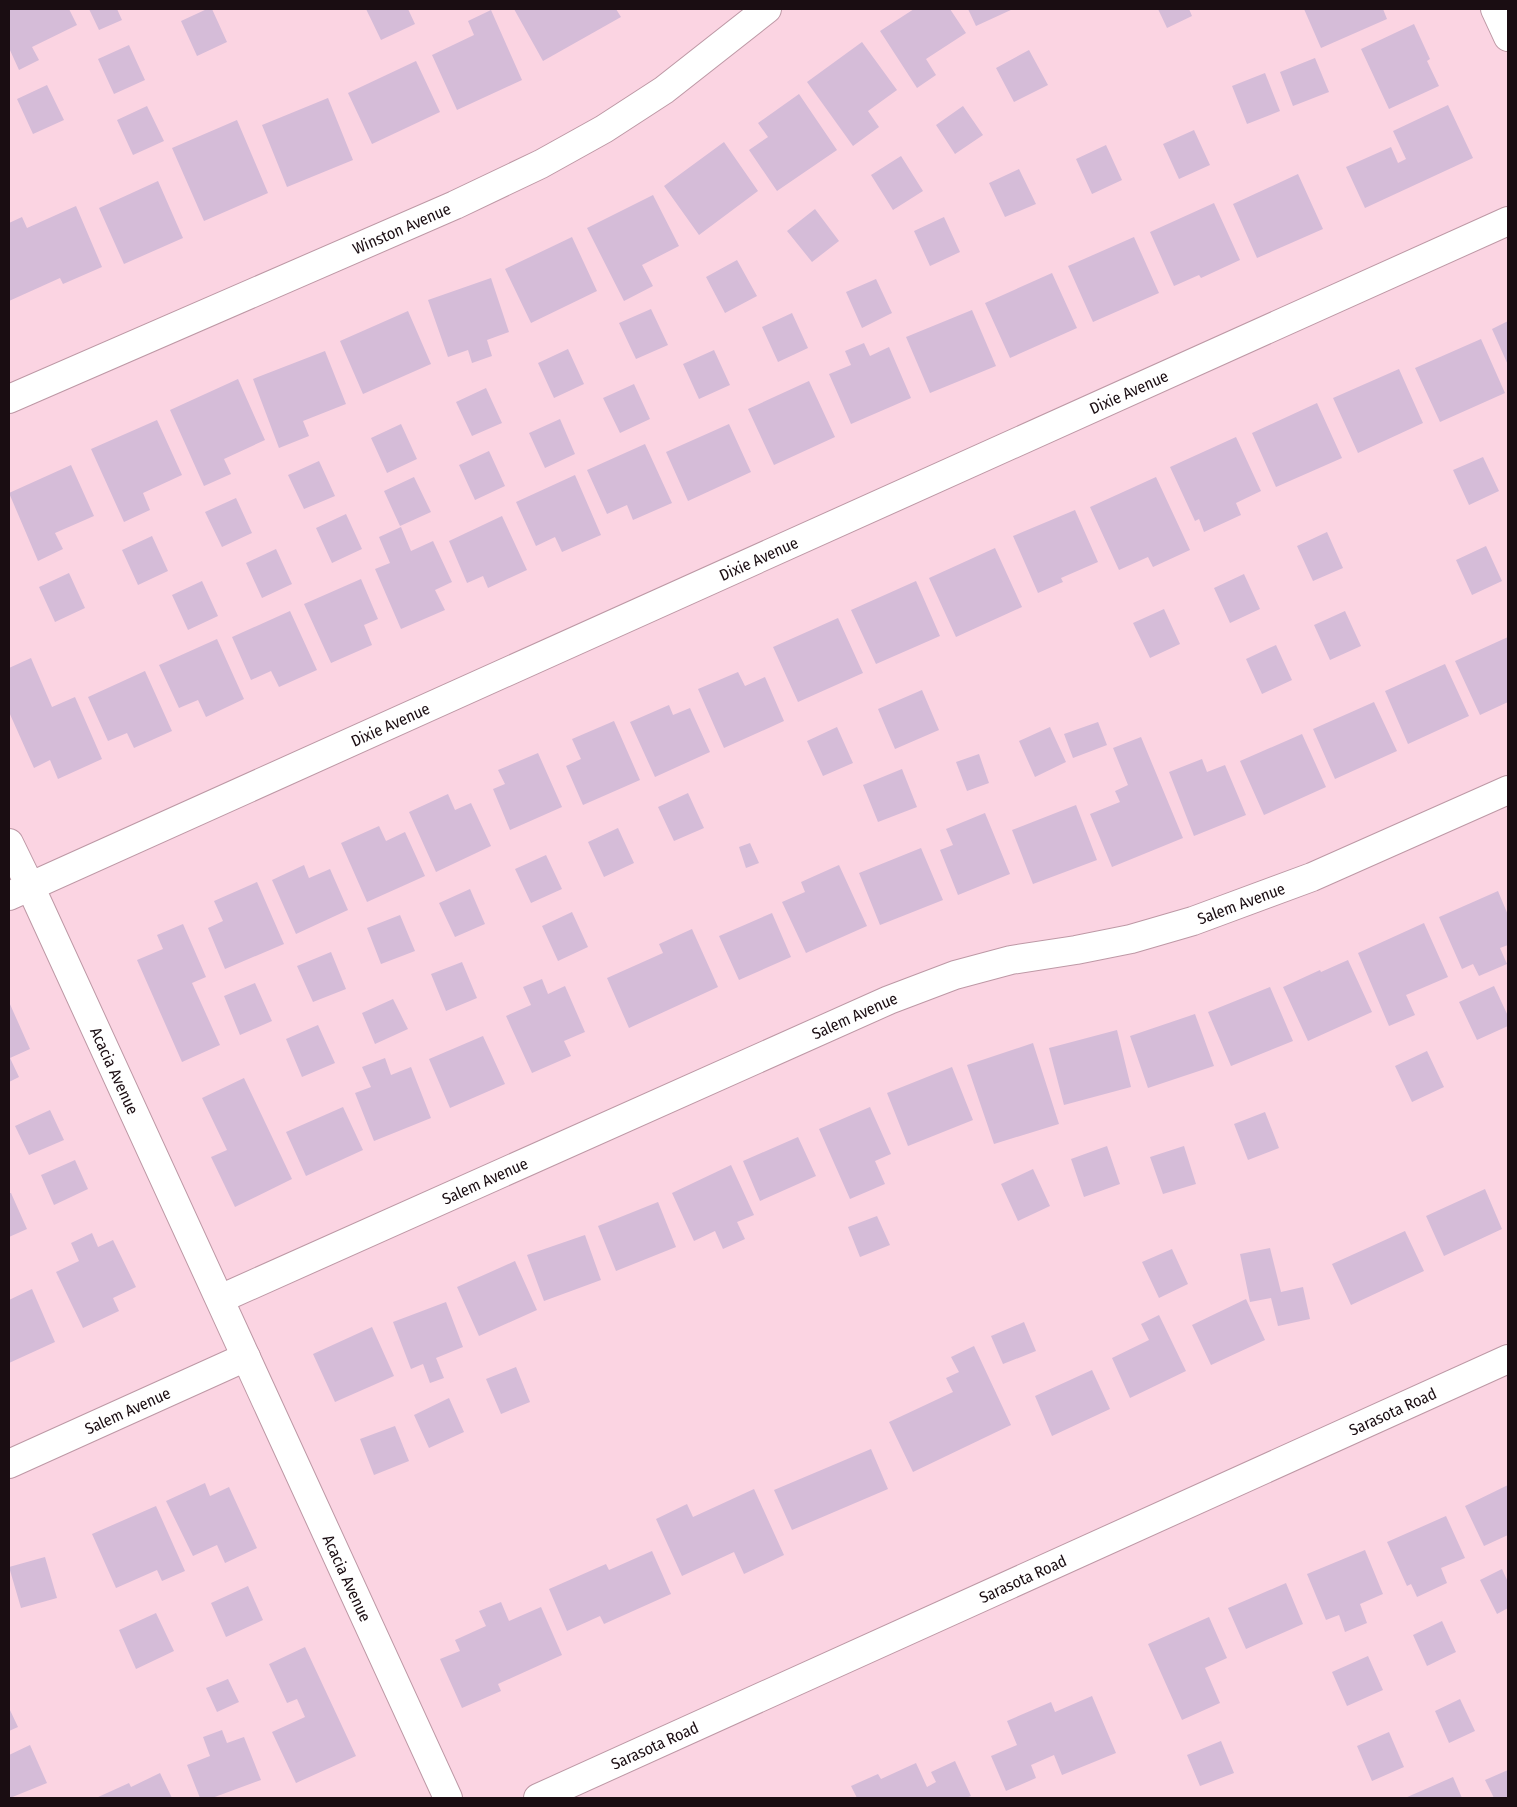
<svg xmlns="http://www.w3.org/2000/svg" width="1517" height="1807" font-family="'Fira Sans Condensed',sans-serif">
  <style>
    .building { fill: #d5bcd8 }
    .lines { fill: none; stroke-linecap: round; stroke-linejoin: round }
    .minor-casing { stroke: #bd98a5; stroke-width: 30 }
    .minor { stroke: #fff; stroke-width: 28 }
    .labels { text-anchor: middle; stroke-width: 4; stroke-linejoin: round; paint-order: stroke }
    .street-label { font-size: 16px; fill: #1a0d12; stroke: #fbd4e2 }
  </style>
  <rect width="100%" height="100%" fill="#fbd4e2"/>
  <path class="building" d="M9 9H69L77 25 32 47 39 60 19 70 9 48Z
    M89 9H117L122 20 99 30Z
    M207 9H212L227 42 197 56 181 21Z
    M366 9H408L415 24 381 40Z
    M514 9H616L621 17 543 61Z
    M914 9H950L966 33 926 59 936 75 917 88 880 31Z
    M968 9H1013L976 26Z
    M1158 9H1189L1192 16 1167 28Z
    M1304 9H1383L1387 19 1321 48Z
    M491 10 522 80 457 110 432 55 474 35 468 21Z
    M1414 24 1430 59 1427 61 1439 86 1389 109 1361 49Z
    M862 42 897 90 868 111 879 127 853 146 807 82Z
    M129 45 145 80 114 94 98 59Z
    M1029 50 1048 85 1014 102 996 68Z
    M1315 58 1329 92 1293 106 1280 72Z
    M416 61 440 112 372 144 348 93Z
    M1265 73 1280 111 1247 124 1232 86Z
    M47 85 64 120 33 134 17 99Z
    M799 94 837 150 777 191 749 150 768 137 758 123Z
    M328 98 353 160 287 187 262 125Z
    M1448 105 1473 158 1365 208 1346 167 1391 147 1398 163 1406 159 1393 131Z
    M147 106 164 141 133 155 117 120Z
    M963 106 983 135 955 154 936 125Z
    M237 120 268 193 204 221 172 148Z
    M1194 130 1210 165 1179 179 1163 144Z
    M724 142 758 191 699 235 664 186Z
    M1106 145 1122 180 1092 194 1076 159Z
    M901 156 923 191 893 210 871 175Z
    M1019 169 1036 204 1005 217 989 183Z
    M1298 174 1323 229 1257 258 1233 204Z
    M158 181 183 238 124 264 99 208Z
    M653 195 679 246 642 265 653 286 624 301 587 228Z
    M1214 203 1240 260 1201 278 1199 275 1174 286 1150 232Z
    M76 206 102 267 63 284 60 278 9 301V223L22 217 27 228Z
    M815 209 839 241 812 262 787 231Z
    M944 217 960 252 930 266 914 231Z
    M572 237 597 291 531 323 505 269Z
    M1134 237 1159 293 1093 322 1068 266Z
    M737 260 757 296 725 313 706 277Z
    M1052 273 1077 328 1010 358 985 303Z
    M491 278 509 332 487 340 492 356 472 363 468 350 448 357 428 300Z
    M876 279 892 313 862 328 846 292Z
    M651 309 668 345 636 359 619 323Z
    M972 310 996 366 930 393 906 337Z
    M408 311 431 364 363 394 340 341Z
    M792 313 808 348 778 362 762 327Z
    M1508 321V365L1492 329Z
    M1481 339 1505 393 1440 422 1415 368Z
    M864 343 870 356 889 347 911 398 851 424 829 374 851 365 845 351Z
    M568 349 584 384 554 398 538 363Z
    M714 350 730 385 699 399 683 364Z
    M325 351 346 404 303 421 309 436 279 448 253 379Z
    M1399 369 1423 423 1358 453 1333 398Z
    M238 379 265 440 224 459 231 474 204 486 170 410Z
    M809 381 835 437 774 465 748 409Z
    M634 384 650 419 620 433 603 398Z
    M486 388 502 423 472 436 456 402Z
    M1317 403 1342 458 1276 487 1252 433Z
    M560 419 575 454 545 468 529 433Z
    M157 420 182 475 143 493 150 510 124 522 91 449Z
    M401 424 417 459 387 473 371 438Z
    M729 424 751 472 688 501 666 452Z
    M1236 437 1261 491 1236 503 1241 515 1204 532 1199 519 1195 521 1170 467Z
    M645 444 672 503 633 520 627 505 607 514 587 470Z
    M489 451 505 486 475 500 459 465Z
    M1483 457 1499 491 1469 505 1453 470Z
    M319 461 335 496 304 509 288 475Z
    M71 465 94 516 55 533 63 549 38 561 9 493Z
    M575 475 601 535 562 552 555 537 536 546 516 502Z
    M414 477 431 512 400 526 384 491Z
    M1156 477 1190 550 1153 567 1148 557 1119 570 1090 507Z
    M236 498 252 533 222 547 205 512Z
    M1075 510 1098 562 1061 578 1063 582 1038 593 1013 536Z
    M346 514 362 549 332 563 316 528Z
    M502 516 527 570 488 588 483 576 467 583 449 541Z
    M401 527 411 551 433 541 452 582 435 590 445 610 401 629 375 569 390 563 379 537Z
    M1327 532 1343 568 1313 581 1297 546Z
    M152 536 168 571 138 585 122 550Z
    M1486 546 1502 581 1472 595 1456 560Z
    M995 548 1022 607 956 637 929 578Z
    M276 549 292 584 262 598 246 563Z
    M69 573 85 608 55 622 39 587Z
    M1244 574 1260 609 1230 623 1214 588Z
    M361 579 378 619 364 625 372 645 331 663 304 604Z
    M202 581 218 616 188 630 172 595Z
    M916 581 940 636 876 664 851 610Z
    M1164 609 1180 644 1150 658 1133 623Z
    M290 611 317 670 279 687 271 671 251 680 232 637Z
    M1345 611 1361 646 1330 660 1314 625Z
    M838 618 863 673 798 702 773 647Z
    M1508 637V702L1480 715 1455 661Z
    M217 639 244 699 206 717 198 700 179 708 159 665Z
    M1276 645 1292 680 1262 694 1246 659Z
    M31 658 52 707 75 697 102 759 58 779 50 760 34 768 9 712V668Z
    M1445 664 1469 716 1408 744 1385 691Z
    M145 671 172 731 134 748 127 733 108 741 88 697Z
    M738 672 745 686 765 677 784 721 724 748 698 689Z
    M922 690 939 730 895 749 878 709Z
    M1374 702 1397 751 1335 779 1313 729Z
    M669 705 673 715 690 708 710 752 655 777 630 722Z
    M614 721 640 780 583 805 566 766 581 759 572 739Z
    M1098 722 1107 745 1073 758 1064 734Z
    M837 727 853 763 823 776 807 741Z
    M1050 727 1066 762 1035 777 1019 741Z
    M1302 734 1326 787 1264 815 1240 761Z
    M1141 737 1183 838 1112 867 1090 814 1120 802 1115 791 1128 785 1113 748Z
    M538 753 562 807 510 830 493 789 505 784 498 770Z
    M979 754 989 783 967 791 956 762Z
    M1202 759 1207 772 1225 765 1246 815 1194 836 1169 772Z
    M902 769 917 807 878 822 863 785Z
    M688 793 704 828 674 841 658 807Z
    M448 794 455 810 471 803 491 846 436 872 409 812Z
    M1076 805 1097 860 1033 884 1012 830Z
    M985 813 1010 874 958 895 940 850 953 845 946 829Z
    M379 826 386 841 405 832 425 876 367 902 341 843Z
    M618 828 634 863 604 877 588 842Z
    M750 843 759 863 746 868 739 847Z
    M921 848 943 900 880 925 859 873Z
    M546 855 562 889 531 903 515 869Z
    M304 865 309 878 330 869 348 910 296 934 272 880Z
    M839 865 867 926 806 953 782 902 805 892 801 882Z
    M257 882 284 944 225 969 208 928 223 921 214 901Z
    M470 889 485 924 455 937 439 903Z
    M1498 891 1508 915V945L1500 948 1507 964 1479 976 1473 964 1462 969 1439 917Z
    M572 912 588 947 558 961 542 926Z
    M772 913 791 957 739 980 719 936Z
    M400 915 415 951 381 964 367 928Z
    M1424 923 1448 977 1406 995 1415 1015 1389 1026 1358 953Z
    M183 924 206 977 192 983 220 1045 182 1062 137 960 163 949 157 935Z
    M692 929 718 987 629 1028 607 978 663 953 659 944Z
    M331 952 346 989 313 1002 297 966Z
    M1348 960 1372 1012 1308 1041 1283 987 1320 970 1321 972Z
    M462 962 477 998 446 1011 431 974Z
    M542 979 548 994 565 986 585 1032 564 1041 571 1056 532 1073 506 1016 531 1005 523 987Z
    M255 983 272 1021 240 1035 224 996Z
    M1494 986 1508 1016V1026L1477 1040 1459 1002Z
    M1270 987 1293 1041 1231 1066 1208 1012Z
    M393 999 408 1029 375 1044 362 1013Z
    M9 1002 30 1049 10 1058 19 1077 9 1082Z
    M1195 1014 1214 1066 1148 1088 1130 1036Z
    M318 1025 335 1063 302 1077 286 1039Z
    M1117 1030 1131 1087 1064 1105 1049 1048Z
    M483 1036 505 1084 450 1108 429 1059Z
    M1033 1043 1059 1124 994 1144 967 1065Z
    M1427 1051 1444 1087 1412 1102 1395 1066Z
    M385 1058 391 1075 411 1067 431 1118 374 1141 355 1093 371 1087 362 1067Z
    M952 1067 973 1120 908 1146 887 1093Z
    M244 1078 292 1179 235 1207 211 1157 227 1150 202 1098Z
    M343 1107 363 1150 306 1176 286 1132Z
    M870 1107 891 1154 875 1161 885 1184 850 1199 819 1129Z
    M50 1110 64 1140 29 1155 15 1126Z
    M1265 1112 1279 1148 1248 1160 1234 1124Z
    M798 1137 816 1176 760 1201 743 1161Z
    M1107 1146 1120 1184 1084 1197 1071 1159Z
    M1184 1146 1196 1184 1163 1194 1150 1157Z
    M75 1160 88 1189 54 1205 41 1175Z
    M731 1165 754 1215 737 1222 745 1239 723 1249 715 1231 694 1241 672 1193Z
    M1033 1169 1050 1206 1018 1221 1001 1184Z
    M1485 1189 1502 1229 1444 1256 1426 1216Z
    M9 1193H11L27 1229 9 1237Z
    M658 1202 676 1247 616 1271 598 1226Z
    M877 1216 890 1245 860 1257 848 1227Z
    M1405 1231 1424 1271 1351 1305 1332 1264Z
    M92 1233 98 1247 113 1240 136 1287 113 1298 119 1311 83 1328 56 1272 79 1261 71 1243Z
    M585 1235 601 1280 544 1301 527 1255Z
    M1270 1248 1281 1292 1303 1287 1310 1319 1278 1326 1271 1298 1250 1302 1240 1254Z
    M1172 1249 1188 1284 1159 1298 1142 1262Z
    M515 1261 537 1310 479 1336 457 1287Z
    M32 1289 55 1342 9 1363V1300Z
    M1246 1299 1265 1340 1211 1365 1192 1325Z
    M446 1302 463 1347 436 1358 444 1378 430 1383 423 1364 411 1369 393 1322Z
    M1159 1315 1186 1371 1130 1398 1112 1358 1149 1340 1141 1324Z
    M1024 1322 1036 1351 1003 1364 991 1336Z
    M372 1327 394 1376 335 1402 313 1354Z
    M974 1346 1011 1425 913 1472 889 1422 953 1392 946 1378 959 1372 951 1357Z
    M516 1367 530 1402 501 1414 486 1379Z
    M1092 1370 1110 1409 1052 1436 1035 1396Z
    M449 1398 464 1432 429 1448 414 1415Z
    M395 1426 409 1461 374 1475 360 1439Z
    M871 1449 888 1489 792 1530 774 1490Z
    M205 1483 210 1496 229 1487 257 1548 225 1563 217 1545 193 1556 166 1501Z
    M1508 1485V1535L1484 1546 1465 1506Z
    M754 1489 784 1555 744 1574 734 1552 682 1576 656 1519 687 1504 693 1517Z
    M156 1506 185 1571 162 1581 157 1570 116 1588 92 1534Z
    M1446 1516 1465 1558 1441 1568 1447 1583 1417 1597 1411 1584 1407 1586 1387 1542Z
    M1365 1550 1383 1594 1360 1604 1367 1623 1345 1632 1339 1615 1326 1620 1307 1574Z
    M652 1551 671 1594 604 1624 600 1616 567 1631 549 1589 606 1564 609 1570Z
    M45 1557 57 1598 21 1608 9 1567Z
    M1502 1569 1508 1582V1608L1497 1614 1480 1580Z
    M1286 1583 1303 1624 1246 1649 1228 1608Z
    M248 1586 263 1620 226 1637 211 1603Z
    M501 1602 509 1621 541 1607 562 1655 498 1684 501 1691 462 1708 440 1659 460 1651 455 1640 486 1626 479 1611Z
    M156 1613 174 1651 136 1669 119 1630Z
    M1209 1617 1227 1658 1205 1668 1220 1703 1182 1720 1148 1644Z
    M1442 1621 1456 1652 1427 1666 1413 1635Z
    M305 1647 356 1756 296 1783 272 1732 305 1717 297 1699 287 1703 269 1664Z
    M1368 1656 1383 1690 1347 1706 1332 1672Z
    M228 1679 239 1702 217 1712 206 1688Z
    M1092 1696 1116 1753 1062 1775 1054 1755 1031 1765 1036 1778 1006 1791 991 1756 1017 1745 1007 1721 1051 1702 1055 1712Z
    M1460 1699 1475 1731 1449 1743 1435 1711Z
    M9 1708 18 1727 9 1731Z
    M222 1730 227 1743 244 1737 261 1780 212 1798H200L187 1765 210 1756 203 1737Z
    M1389 1732 1404 1767 1372 1781 1357 1746Z
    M1221 1741 1234 1773 1200 1786 1187 1755Z
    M30 1745 47 1783 10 1798 9 1794V1755Z
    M955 1761 971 1796 966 1798H942L941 1797 937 1798H857L851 1786 878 1774 881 1779 916 1763 927 1787 936 1782 931 1772Z
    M1508 1770V1798H1494L1485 1780Z
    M160 1773 172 1798H96L129 1783 131 1787Z
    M1453 1777 1462 1798H1405Z"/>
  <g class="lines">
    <g class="minor-casing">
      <g id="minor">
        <path d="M1495 9 1508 37"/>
        <path id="s1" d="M9 399 455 205 541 164 604 129 664 90 767 9"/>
        <path id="s2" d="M9 843 30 886 448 1798"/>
        <path id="s3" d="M9 896 1508 221"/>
        <path id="s4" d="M220 1299 889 1000 955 975 1011 960 1076 950 1131 939 1193 921 1312 877 1508 790"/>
        <path id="s5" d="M9 1464 246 1357"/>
        <path id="s6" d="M538 1798 1508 1359"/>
      </g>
    </g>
    <use href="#minor" class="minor"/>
  </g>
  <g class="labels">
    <g class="street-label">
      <text dy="6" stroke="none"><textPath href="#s1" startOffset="428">Winston Avenue</textPath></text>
      <text dy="6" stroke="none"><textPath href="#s3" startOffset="1228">Dixie Avenue</textPath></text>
      <text dy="6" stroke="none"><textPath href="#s3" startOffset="822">Dixie Avenue</textPath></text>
      <text dy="6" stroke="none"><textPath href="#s3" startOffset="418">Dixie Avenue</textPath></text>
      <text dy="6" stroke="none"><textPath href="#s4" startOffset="1099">Salem Avenue</textPath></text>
      <text dy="6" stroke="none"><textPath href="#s4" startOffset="695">Salem Avenue</textPath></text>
      <text dy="6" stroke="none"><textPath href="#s2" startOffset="251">Acacia Avenue</textPath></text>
      <text dy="6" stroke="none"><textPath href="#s4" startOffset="290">Salem Avenue</textPath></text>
      <text dy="6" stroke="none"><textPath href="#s5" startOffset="130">Salem Avenue</textPath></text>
      <text dy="6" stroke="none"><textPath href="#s6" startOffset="938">Sarasota Road</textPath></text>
      <text dy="6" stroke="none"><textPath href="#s2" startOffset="809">Acacia Avenue</textPath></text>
      <text dy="6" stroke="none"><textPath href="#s6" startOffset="532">Sarasota Road</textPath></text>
      <text dy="6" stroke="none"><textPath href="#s6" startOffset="128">Sarasota Road</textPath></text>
    </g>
  </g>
  <rect width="1517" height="1807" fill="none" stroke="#1a0d12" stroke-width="20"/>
</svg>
